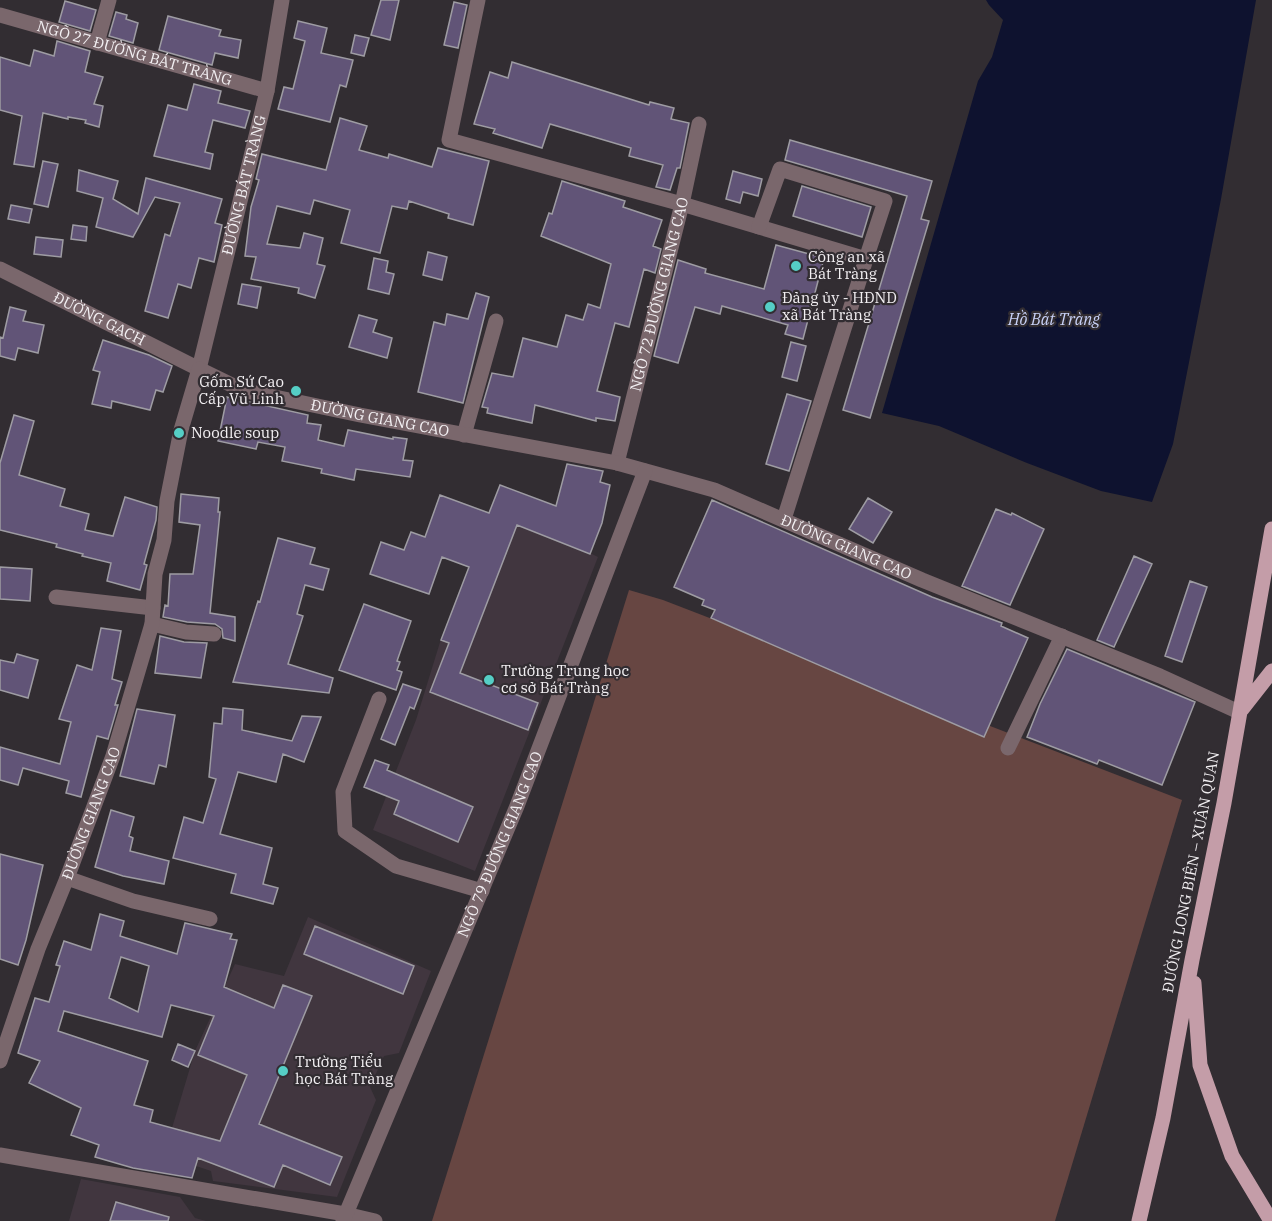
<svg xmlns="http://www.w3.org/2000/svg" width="1272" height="1221" font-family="'IBM Plex Serif',serif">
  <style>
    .built { fill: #41363f }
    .green { fill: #674642 }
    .water { fill: #0e122f }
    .building { fill: #615477; stroke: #9e9ca3; stroke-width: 1.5; fill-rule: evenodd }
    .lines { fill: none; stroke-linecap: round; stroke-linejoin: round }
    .minor { stroke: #7a676c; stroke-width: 15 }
    .major { stroke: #c49da8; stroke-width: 15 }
    .poi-dot { fill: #55cec5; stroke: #322d32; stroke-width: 2 }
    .labels { text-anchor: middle; stroke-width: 4.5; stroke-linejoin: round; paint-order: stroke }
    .street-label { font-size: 15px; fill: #f3f0f3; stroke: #322d32 }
    .poi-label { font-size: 15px; fill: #f3f0f3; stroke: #322d32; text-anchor: start }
    .water-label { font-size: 16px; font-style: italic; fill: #c9d2f8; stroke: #322d32 }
  </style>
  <rect width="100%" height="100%" fill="#322d32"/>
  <path class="built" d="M500 485 602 523 590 553 598 557 475 871 373 830 416 720 441 639Z
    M308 917 431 971 399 1053 384 1056 370 1087 376 1100 337 1197 213 1181 211 1171 196 1166 203 1136 172 1128 195 1051 235 964 284 976Z
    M81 1179 180 1197 195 1218 206 1221H69Z"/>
  <path class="green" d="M629 590 663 600 1182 800 1055 1221H432Z"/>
  <path class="water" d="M986 0H1256L1221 199 1173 444 1152 502 1101 491 1027 463 939 426 882 413 978 81 992 57 1003 20 989 5Z"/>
  <path class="building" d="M381 0H399L390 40 371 35Z
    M65 1 96 10 90 31 59 22Z
    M454 2 467 5 458 48 444 45Z
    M116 12 127 15 126 19 138 23 133 43 109 36Z
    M168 16 221 30 219 36 241 40 238 58 215 53 212 65 159 50Z
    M298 21 327 28 321 53 353 60 346 87 340 85 330 122 278 109 284 87 293 89 305 41 294 38Z
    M355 35 369 38 364 56 351 53Z
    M57 41 90 51 85 72 103 77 94 104 103 106 99 127 85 123 86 120 68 117V119L43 113 34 167 14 164 22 116 0 110V57L30 66 34 50 54 56Z
    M512 62 649 105 650 102 674 108 671 119 689 123 680 168H677L670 190 656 187 663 165 629 156 631 148 550 124 542 148 493 133 495 129 474 124 490 72 508 78Z
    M194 84 221 91 218 103 250 111 245 128 213 120 205 152 213 154 210 169 154 156 168 105 187 110Z
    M340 118 367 126 359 150 388 158 389 154 432 167 438 148 489 161 473 225 448 218 449 214 409 201 407 209 392 206 380 253 341 243 350 210 314 200 310 214 277 206 267 244 300 248 304 233 323 238 317 264 325 266 315 298 298 293 299 288 251 279 256 257 245 256 251 207 259 180 256 179 262 154 326 170Z
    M790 140 932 181 921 219 929 221 870 418 843 410 907 196 785 160Z
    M43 161 58 164 48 207 34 204Z
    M79 170 118 181 113 199 138 214 146 178 222 199 215 223 222 225 214 262 199 258 191 288 178 284 168 318 145 311 165 234 170 236 180 203 155 197 133 237 96 227 103 198 77 191Z
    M733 171 762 179 758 196 743 192 740 203 726 199Z
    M562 181 625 201 623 207 662 220 653 246 661 249 655 273 644 269 629 327 615 323 597 391 620 397 615 421 596 418V421L535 405 532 423 487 413 488 408 482 407 492 373 513 377 523 338 557 347 566 315 583 320 588 304 600 308 611 264 541 236 549 213 552 214Z
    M802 186 871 207 862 237 793 216Z
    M11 205 32 209 29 223 8 219Z
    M73 225 87 227 86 241 71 239Z
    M36 237 63 240 61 257 34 254Z
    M776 245 824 258 803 339 785 334 788 325 722 306 720 314 695 307 678 363 654 356 678 260 706 269 705 273 764 289Z
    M428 252 447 257 442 280 423 275Z
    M374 258 388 261 386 272 394 274 389 294 368 289Z
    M242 284 261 287 257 308 238 304Z
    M476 293 489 297 463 403 418 392 434 322 445 325 447 314 468 319Z
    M10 307 26 311 23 321 44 325 38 353 18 348 15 360 0 356V337L3 338Z
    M359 315 377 320 373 332 392 338 387 358 349 347Z
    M103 340 149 355 172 366 163 392 156 390 150 410 112 401 111 408 92 404 100 372 93 370Z
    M791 342 806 346 797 381 782 377Z
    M787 394 811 401 789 471 766 464Z
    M227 397 308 415 307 423 321 425 318 440 344 446 348 430 393 439V437L407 439 403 460 413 461 410 477 356 469 354 480 321 473 322 469 282 461 285 447 258 442 256 449 218 441Z
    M14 415 34 421 19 475 65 489 60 506 89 514 85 530 113 536 125 497 157 507 156 520 144 564 147 565 140 590 107 581 111 563 82 556 83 554 56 547 57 544 0 530V463Z
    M567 464 603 471 600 482 610 485 602 523 590 554 517 525 460 673 538 703 528 730 430 692 449 643 441 640 469 567 442 557 429 594 370 574 381 542 404 550 411 532 425 537 440 495 489 513 500 485 556 506Z
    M181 494 219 498 218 512H220L210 613 235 617V641L223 638 222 629 215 624 187 622 163 617 165 605 168 606 170 574H193L200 525 179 522Z
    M868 498 892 512 873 543 849 529Z
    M712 500 932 597 1002 623 1001 626 1028 638 984 737 711 618 715 610 702 605 704 600 674 587Z
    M996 509 1011 515 1012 513 1044 529 1010 605 962 586Z
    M278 538 315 548 310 564 329 569 323 590 305 585 297 614 303 616 288 664 333 678 329 693 233 682 258 601 260 602Z
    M1134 556 1152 564 1114 647 1097 640Z
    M0 567 32 569 30 601 0 599Z
    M1190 581 1207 587 1182 662 1165 656Z
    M364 604 411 621 397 661 400 662 397 670 402 672 396 690 339 670Z
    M101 628 121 631 112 679 122 682 115 705H118L108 739 97 736 81 797 66 793 69 781 23 768 18 785 0 780V747L60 764 71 722 59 719 77 665 92 670Z
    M160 636 184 642 207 643 201 678 155 673Z
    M1067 649 1195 702 1162 785 1099 760 1097 764 1027 737 1040 704Z
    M17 654 38 660 28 698 0 690V660L14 663Z
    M403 684 421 690 414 709 410 707 395 745 381 739Z
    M223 708 243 710 242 730 292 741 302 716 321 717 304 762 283 754 276 782 238 772 220 834 272 848 263 884 278 888 273 904 231 893 236 874 173 858 184 817 203 823 216 779 209 777 214 723 222 724Z
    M137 709 175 715 166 767 159 765 154 784 120 776Z
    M375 760 389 765 387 770 473 807 458 842 394 814 399 801 364 787Z
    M111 810 134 817 129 836 133 838 130 851 169 861 164 884 123 876 95 867Z
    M0 854 43 865 26 940 18 965 0 959Z
    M100 914 124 921 120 936 177 954 185 923 232 934 230 939 237 940 224 987 274 1008 283 985 312 996 259 1124 342 1157 330 1185 283 1165 274 1187 198 1158 192 1178 133 1168 95 1157 99 1145 71 1135 81 1108 29 1083 40 1061 18 1053 35 998 49 1002 60 966 56 965 64 941 91 950ZM121 957 149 966 138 1012 109 998ZM171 1005 214 1016 198 1055 247 1075 220 1141 150 1122 153 1110 134 1105 148 1061 58 1031 64 1011 162 1037Z
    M315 926 414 966 403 994 304 954Z
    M178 1044 195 1051 188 1067 172 1060Z
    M116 1202 169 1217 168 1221H110Z"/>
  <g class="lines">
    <g class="minor">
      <path d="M478 0 449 140 682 204 866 259 784 519"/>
      <path id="s1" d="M0 15 267 91"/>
      <path d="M97 43 109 0"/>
      <path d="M759 227 780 169 885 201 866 259"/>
      <path id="s2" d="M0 269 199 369 267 91 282 0"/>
      <path d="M464 435 496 321"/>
      <path id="s3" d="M617 463 682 204 699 124"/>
      <path d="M56 597 153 608"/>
      <path d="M152 624 186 632 214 634"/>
      <path d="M379 699 343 792 345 831 396 866 482 891"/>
      <path d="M1008 748 1062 636"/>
      <path d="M67 878 133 901 210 919"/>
      <path id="s4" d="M0 1061 38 949 67 878 113 756 152 624 155 574 164 540 167 501 181 430 199 369 242 390 360 415 617 463 714 490 922 580 1160 676 1239 712"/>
      <path d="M0 1155 345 1214 375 1221"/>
      <path id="s5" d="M343 1221 517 806 645 471"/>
    </g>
    <path class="major" d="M1242 709 1272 671
      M1194 983 1200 1065 1232 1156 1271 1221
      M1139 1221 1163 1118 1192 960 1224 803 1272 529"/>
  </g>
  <g class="poi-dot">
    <circle cx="796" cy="266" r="6"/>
    <circle cx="770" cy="307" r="6"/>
    <circle cx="296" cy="391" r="6"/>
    <circle cx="179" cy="433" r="6"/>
    <circle cx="489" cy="680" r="6"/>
    <circle cx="283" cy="1071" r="6"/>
  </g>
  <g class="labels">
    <g class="street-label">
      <text dy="5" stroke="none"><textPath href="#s1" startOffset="140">NGÕ 27 ĐƯỜNG BÁT TRÀNG</textPath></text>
      <text dy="5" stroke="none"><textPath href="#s2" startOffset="412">ĐƯỜNG BÁT TRÀNG</textPath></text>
      <text dy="5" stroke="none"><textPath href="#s3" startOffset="174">NGÕ 72 ĐƯỜNG GIANG CAO</textPath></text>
      <text dy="5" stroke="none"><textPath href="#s2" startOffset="111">ĐƯỜNG GẠCH</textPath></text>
      <text dy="5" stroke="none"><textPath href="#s4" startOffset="912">ĐƯỜNG GIANG CAO</textPath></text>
      <text dy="5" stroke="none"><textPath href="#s4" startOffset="1398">ĐƯỜNG GIANG CAO</textPath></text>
      <text dy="5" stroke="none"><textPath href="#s4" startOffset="264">ĐƯỜNG GIANG CAO</textPath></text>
      <text dy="5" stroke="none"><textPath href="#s5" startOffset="408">NGÕ 79 ĐƯỜNG GIANG CAO</textPath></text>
      <text transform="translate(1191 872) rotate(-79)" y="5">ĐƯỜNG LONG BIÊN – XUÂN QUAN</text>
    </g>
    <g class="poi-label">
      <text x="808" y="262">Công an xã<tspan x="808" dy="17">Bát Tràng</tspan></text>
      <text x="782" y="303">Đảng ủy - HĐND<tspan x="782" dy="17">xã Bát Tràng</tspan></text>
      <text x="284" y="387" text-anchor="end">Gốm Sứ Cao<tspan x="284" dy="17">Cấp Vũ Linh</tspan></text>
      <text x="191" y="438">Noodle soup</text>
      <text x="501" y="676">Trường Trung học<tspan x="501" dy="17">cơ sở Bát Tràng</tspan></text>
      <text x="295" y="1067">Trường Tiểu<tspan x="295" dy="17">học Bát Tràng</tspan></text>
    </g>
    <g class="water-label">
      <text x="1054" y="325">Hồ Bát Tràng</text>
    </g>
  </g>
</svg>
